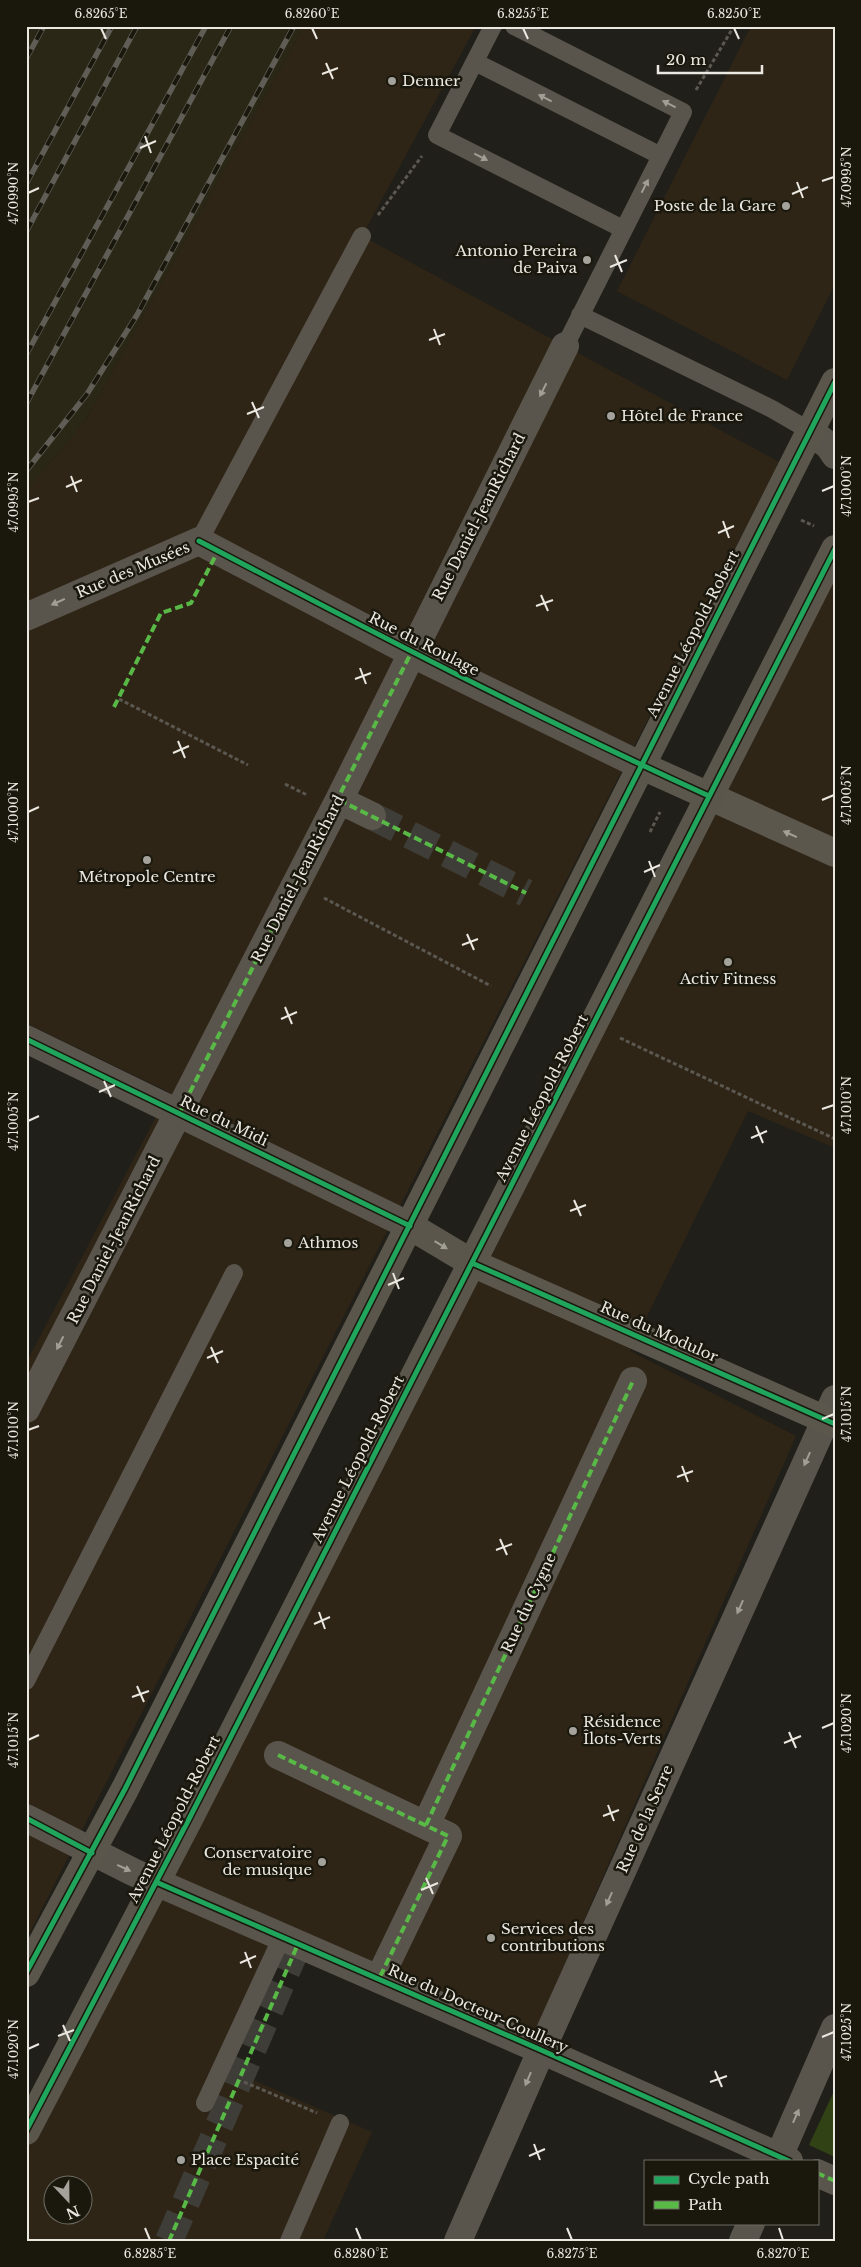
<svg xmlns="http://www.w3.org/2000/svg" width="861" height="2267" font-family="'Libre Baskerville',serif">
  <style>
    .commercial { fill: #2f2517; fill-rule: evenodd }
    .built { fill: #2a2716 }
    .green { fill: #314214 }
    .lines { fill: none; stroke-linecap: round; stroke-linejoin: round }
    .street-tunnel { stroke: #3e3d37; stroke-width: 28; stroke-dasharray: 28 14; stroke-linecap: butt }
    .path { stroke: #5b5851; stroke-width: 3; stroke-dasharray: 4 2.5; stroke-linecap: butt }
    .lane { stroke: #5a554c; stroke-width: 18 }
    .street { stroke: #5a554c; stroke-width: 28 }
    .secondary { stroke: #5c574d; stroke-width: 28 }
    .primary { stroke: #5a564b; stroke-width: 28 }
    .rail-casing { stroke: #605d56; stroke-width: 5.5 }
    .rail { stroke: #1a180d; stroke-width: 4; stroke-dasharray: 11; stroke-linecap: butt }
    .quiet { stroke: #58b947; stroke-width: 4; stroke-dasharray: 8 4; stroke-linecap: butt }
    .cycleway-casing { stroke: #1a180d; stroke-width: 8 }
    .cycleway { stroke: #20a55d; stroke-width: 5 }
    .oneway { fill: #a29e96 }
    .oneway2 { fill: #a3a097 }
    .oneway3 { fill: #a29f96 }
    .ticks { fill: none; stroke: #eae8e1; stroke-width: 2 }
    .poi-dot { fill: #a3a29b; stroke: #1a180d; stroke-width: 2 }
    .labels { text-anchor: middle; stroke-width: 5; stroke-linejoin: round; paint-order: stroke }
    .poi-label { font-size: 15px; fill: #eae8e1; stroke: #1a180d; text-anchor: start }
    .street-label { font-size: 15px; fill: #eae8e1; stroke: #1a180d }
    .neatline { fill: none; stroke: #eae8e1; stroke-width: 2 }
    .ticks-label { font-size: 12px; text-anchor: middle; fill: #eae8e1 }
  </style>
  <rect width="100%" height="100%" fill="#201f19"/>
  <path class="commercial" d="M304 26H476L362 236 779 462 26 1940V1363L169 1092 26 1023V491L85 421Z
    M751 26H835V284L787 380 617 291Z
    M835 580V1148L748 1111 630 1351 796 1436 534 2034 293 1929 230 2070 372 2132 323 2241H26V2124ZM52 2184H82V2214H52Z"/>
  <path class="built" d="M26 26H304L85 421 26 491Z"/>
  <path class="green" d="M835 2089V2157L809 2145Z"/>
  <g class="lines">
    <path class="street-tunnel" d="M372 816 526 893
      M169 2241 298 1944"/>
    <path class="path" d="M696 90 734 26
      M378 215 422 156
      M801 520 814 526
      M119 699 248 765
      M285 784 307 795
      M650 832 660 812
      M324 898 491 986
      M620 1038 835 1139
      M244 2082 317 2113"/>
    <path class="lane" d="M493 26 437 135 623 229
      M514 26 683 112 661 156
      M475 62 661 156 565 346
      M580 315 772 409 810 431
      M199 541 362 236
      M26 1681 234 1273
      M205 2103 282 1937
      M289 2241 340 2123"/>
    <path class="street" d="M810 431 829 446 835 455
      M26 617 199 541 431 663 640 765
      M339 800 372 816
      M26 1039 410 1226
      M26 1409 339 800 565 346
      M278 1755 448 1836 379 1979
      M26 1818 133 1872 541 2050 789 2161
      M426 1825 633 1381
      M777 2161 835 2028
      M817 2173 835 2181
      M458 2241 549 2033 835 1399
      M743 2241 751 2223"/>
    <path class="secondary" d="M640 765 835 853
      M472 1263 835 1424"/>
    <path class="primary" d="M410 1226 472 1263
      M26 1973 125 1789 835 382
      M26 2131 189 1819 835 549"/>
    <g class="rail-casing">
      <path id="rail" d="M26 59 44 26
        M26 184 112 26
        M26 232 137 26
        M26 355 206 26
        M26 404 231 26
        M26 471 87 394 137 315 294 26"/>
    </g>
    <use href="#rail" class="rail"/>
    <path class="quiet" d="M114 707 161 613 191 603 218 551
      M339 800 526 893
      M179 1114 411 653
      M278 1755 448 1836 379 1979
      M426 1825 633 1381
      M817 2173 835 2181
      M169 2241 298 1944"/>
    <g class="cycleway-casing">
      <path id="cycleway" d="M199 541C367 629 535 717 709 796
        M26 1039 410 1226
        M472 1263 835 1424
        M26 1818 92 1853
        M156 1882 541 2050 789 2161
        M26 1973 125 1789 835 382
        M26 2131 189 1819 835 549"/>
    </g>
    <use href="#cycleway" class="cycleway"/>
  </g>
  <defs><path id="oneway-solid" d="M-6-.8H1V-3.2L6.5 0L1 3.2V.8H-6Z" transform="scale(1.25)"/></defs>
  <g class="oneway">
    <use href="#oneway-solid" transform="translate(545 98) rotate(-153)"/>
    <use href="#oneway-solid" transform="translate(669 104) rotate(-153)"/>
    <use href="#oneway-solid" transform="translate(481 157) rotate(27)"/>
    <use href="#oneway-solid" transform="translate(645 186) rotate(-63)"/>
    <use href="#oneway-solid" transform="translate(543 390) rotate(117)"/>
    <use href="#oneway-solid" transform="translate(58 602) rotate(156)"/>
    <use href="#oneway-solid" transform="translate(60 1343) rotate(117)"/>
    <use href="#oneway-solid" transform="translate(807 1459) rotate(114)"/>
    <use href="#oneway-solid" transform="translate(740 1607) rotate(114)"/>
    <use href="#oneway-solid" transform="translate(124 1868) rotate(25)"/>
    <use href="#oneway-solid" transform="translate(609 1899) rotate(114)"/>
    <use href="#oneway-solid" transform="translate(528 2079) rotate(113)"/>
    <use href="#oneway-solid" transform="translate(796 2116) rotate(-66)"/>
  </g>
  <use class="oneway2" href="#oneway-solid" transform="translate(790 834) rotate(-156)"/>
  <use class="oneway3" href="#oneway-solid" transform="translate(441 1245) rotate(31)"/>
  <path class="ticks" d="M101 28 106 39M312 28 317 39M523 28 528 39M734 28 739 39M326 63 333 79M322 74 338 68M145 136 151 153M140 148 156 141M822 181 834 177M797 182 803 198M28 193 39 188M792 194 808 187M615 255 622 272M610 267 627 260M434 329 440 345M429 340 445 334M252 402 259 418M247 414 264 407M71 476 77 492M66 487 82 480M822 491 834 486M28 502 39 498M723 521 729 538M718 533 734 526M541 595 548 611M536 606 553 600M360 668 366 684M355 679 371 673M178 741 185 758M173 753 189 746M822 800 834 795M28 812 39 807M649 861 655 877M644 872 660 865M467 934 474 950M462 945 478 939M285 1007 292 1024M281 1019 297 1012M104 1081 111 1097M99 1092 115 1085M822 1109 834 1105M28 1121 39 1116M756 1126 763 1143M751 1138 767 1131M574 1200 581 1216M570 1211 586 1205M393 1273 399 1289M388 1285 404 1278M211 1347 218 1363M207 1358 223 1351M822 1419 834 1414M28 1430 39 1426M682 1466 688 1482M677 1477 693 1471M500 1539 507 1555M496 1550 512 1544M319 1612 325 1629M314 1624 330 1617M137 1686 144 1702M132 1697 149 1691M822 1728 834 1723M789 1732 796 1748M28 1740 39 1735M784 1743 801 1736M608 1805 614 1821M603 1816 619 1810M426 1878 433 1894M421 1890 438 1883M245 1952 251 1968M240 1963 256 1956M63 2025 70 2041M58 2036 74 2030M822 2037 834 2032M28 2049 39 2044M715 2071 722 2087M710 2082 727 2076M534 2144 540 2160M529 2156 545 2149M145 2228 150 2240M356 2228 361 2240M567 2228 572 2240M779 2228 783 2240"/>
  <g class="poi-dot">
    <circle cx="392" cy="81" r="5"/>
    <circle cx="786" cy="206" r="5"/>
    <circle cx="587" cy="260" r="5"/>
    <circle cx="611" cy="416" r="5"/>
    <circle cx="147" cy="860" r="5"/>
    <circle cx="728" cy="962" r="5"/>
    <circle cx="288" cy="1243" r="5"/>
    <circle cx="573" cy="1731" r="5"/>
    <circle cx="322" cy="1862" r="5"/>
    <circle cx="491" cy="1938" r="5"/>
    <circle cx="181" cy="2160" r="5"/>
  </g>
  <g class="labels">
    <g class="poi-label">
      <text x="402" y="86">Denner</text>
      <text x="776" y="211" text-anchor="end">Poste de la Gare</text>
      <text x="577" y="256" text-anchor="end">Antonio Pereira<tspan x="577" dy="17">de Paiva</tspan></text>
      <text x="621" y="421">Hôtel de France</text>
      <text x="147" y="882" text-anchor="middle">Métropole Centre</text>
      <text x="728" y="984" text-anchor="middle">Activ Fitness</text>
      <text x="298" y="1248">Athmos</text>
      <text x="583" y="1727">Résidence<tspan x="583" dy="17">Îlots-Verts</tspan></text>
      <text x="312" y="1858" text-anchor="end">Conservatoire<tspan x="312" dy="17">de musique</tspan></text>
      <text x="501" y="1934">Services des<tspan x="501" dy="17">contributions</tspan></text>
      <text x="191" y="2165">Place Espacité</text>
    </g>
    <g class="street-label">
      <text transform="translate(479 517) rotate(-63)" y="5">Rue Daniel-JeanRichard</text>
      <text transform="translate(133 570) rotate(-23)" y="5">Rue des Musées</text>
      <text transform="translate(693 634) rotate(-63)" y="5">Avenue Léopold-Robert</text>
      <text transform="translate(424 644) rotate(27)" y="5">Rue du Roulage</text>
      <text transform="translate(298 879) rotate(-63)" y="5">Rue Daniel-JeanRichard</text>
      <text transform="translate(542 1098) rotate(-63)" y="5">Avenue Léopold-Robert</text>
      <text transform="translate(224 1121) rotate(26)" y="5">Rue du Midi</text>
      <text transform="translate(114 1240) rotate(-63)" y="5">Rue Daniel-JeanRichard</text>
      <text transform="translate(659 1332) rotate(24)" y="5">Rue du Modulor</text>
      <text transform="translate(358 1459) rotate(-63)" y="5">Avenue Léopold-Robert</text>
      <text transform="translate(529 1603) rotate(-65)" y="5">Rue du Cygne</text>
      <text transform="translate(174 1819) rotate(-63)" y="5">Avenue Léopold-Robert</text>
      <text transform="translate(645 1819) rotate(-66)" y="5">Rue de la Serre</text>
      <text transform="translate(478 2009) rotate(24)" y="5">Rue du Docteur-Coullery</text>
    </g>
  </g>
  <rect width="861" height="2267" fill="none" stroke="#1a180d" stroke-width="55"/>
  <rect x="644" y="2160" width="175" height="65" fill="#1a180d" stroke="#6d6b62"/>
  <rect x="654" y="2176" width="25" height="8" fill="#20a55d" stroke="#6d6b62"/>
  <text x="688" y="2184" font-size="15" fill="#eae8e1">Cycle path</text>
  <rect x="654" y="2201" width="25" height="8" fill="#58b947" stroke="#6d6b62"/>
  <text x="688" y="2210" font-size="15" fill="#eae8e1">Path</text>
  <g transform="translate(68 2200) rotate(158)"><circle r="24" fill="#1a180d" stroke="#6d6b62"/>
  <path d="M0-4L9 19L0 12L-9 19Z" fill="#a3a29b"/>
  <text y="-8" font-size="14" font-weight="bold" text-anchor="middle" fill="#eae8e1">N</text>
  </g>
  <path d="M658 65v8h104v-8" fill="none" stroke="#eae8e1" stroke-width="2.5"/>
  <text x="666" y="65" font-size="15" fill="#eae8e1" stroke="#1a180d" stroke-width="4" paint-order="stroke">20 m</text>
  <rect x="28" y="28" width="806" height="2212" class="neatline"/>
  <g class="ticks-label">
    <text x="101" y="18">6.8265°E</text>
    <text x="312" y="18">6.8260°E</text>
    <text x="523" y="18">6.8255°E</text>
    <text x="734" y="18">6.8250°E</text>
    <text transform="translate(847 177) rotate(-90)" y="4">47.0995°N</text>
    <text transform="translate(14 193) rotate(-90)" y="4">47.0990°N</text>
    <text transform="translate(847 486) rotate(-90)" y="4">47.1000°N</text>
    <text transform="translate(14 502) rotate(-90)" y="4">47.0995°N</text>
    <text transform="translate(847 795) rotate(-90)" y="4">47.1005°N</text>
    <text transform="translate(14 812) rotate(-90)" y="4">47.1000°N</text>
    <text transform="translate(847 1105) rotate(-90)" y="4">47.1010°N</text>
    <text transform="translate(14 1121) rotate(-90)" y="4">47.1005°N</text>
    <text transform="translate(847 1414) rotate(-90)" y="4">47.1015°N</text>
    <text transform="translate(14 1430) rotate(-90)" y="4">47.1010°N</text>
    <text transform="translate(847 1723) rotate(-90)" y="4">47.1020°N</text>
    <text transform="translate(14 1740) rotate(-90)" y="4">47.1015°N</text>
    <text transform="translate(847 2032) rotate(-90)" y="4">47.1025°N</text>
    <text transform="translate(14 2049) rotate(-90)" y="4">47.1020°N</text>
    <text x="150" y="2258">6.8285°E</text>
    <text x="361" y="2258">6.8280°E</text>
    <text x="572" y="2258">6.8275°E</text>
    <text x="783" y="2258">6.8270°E</text>
  </g>
</svg>
